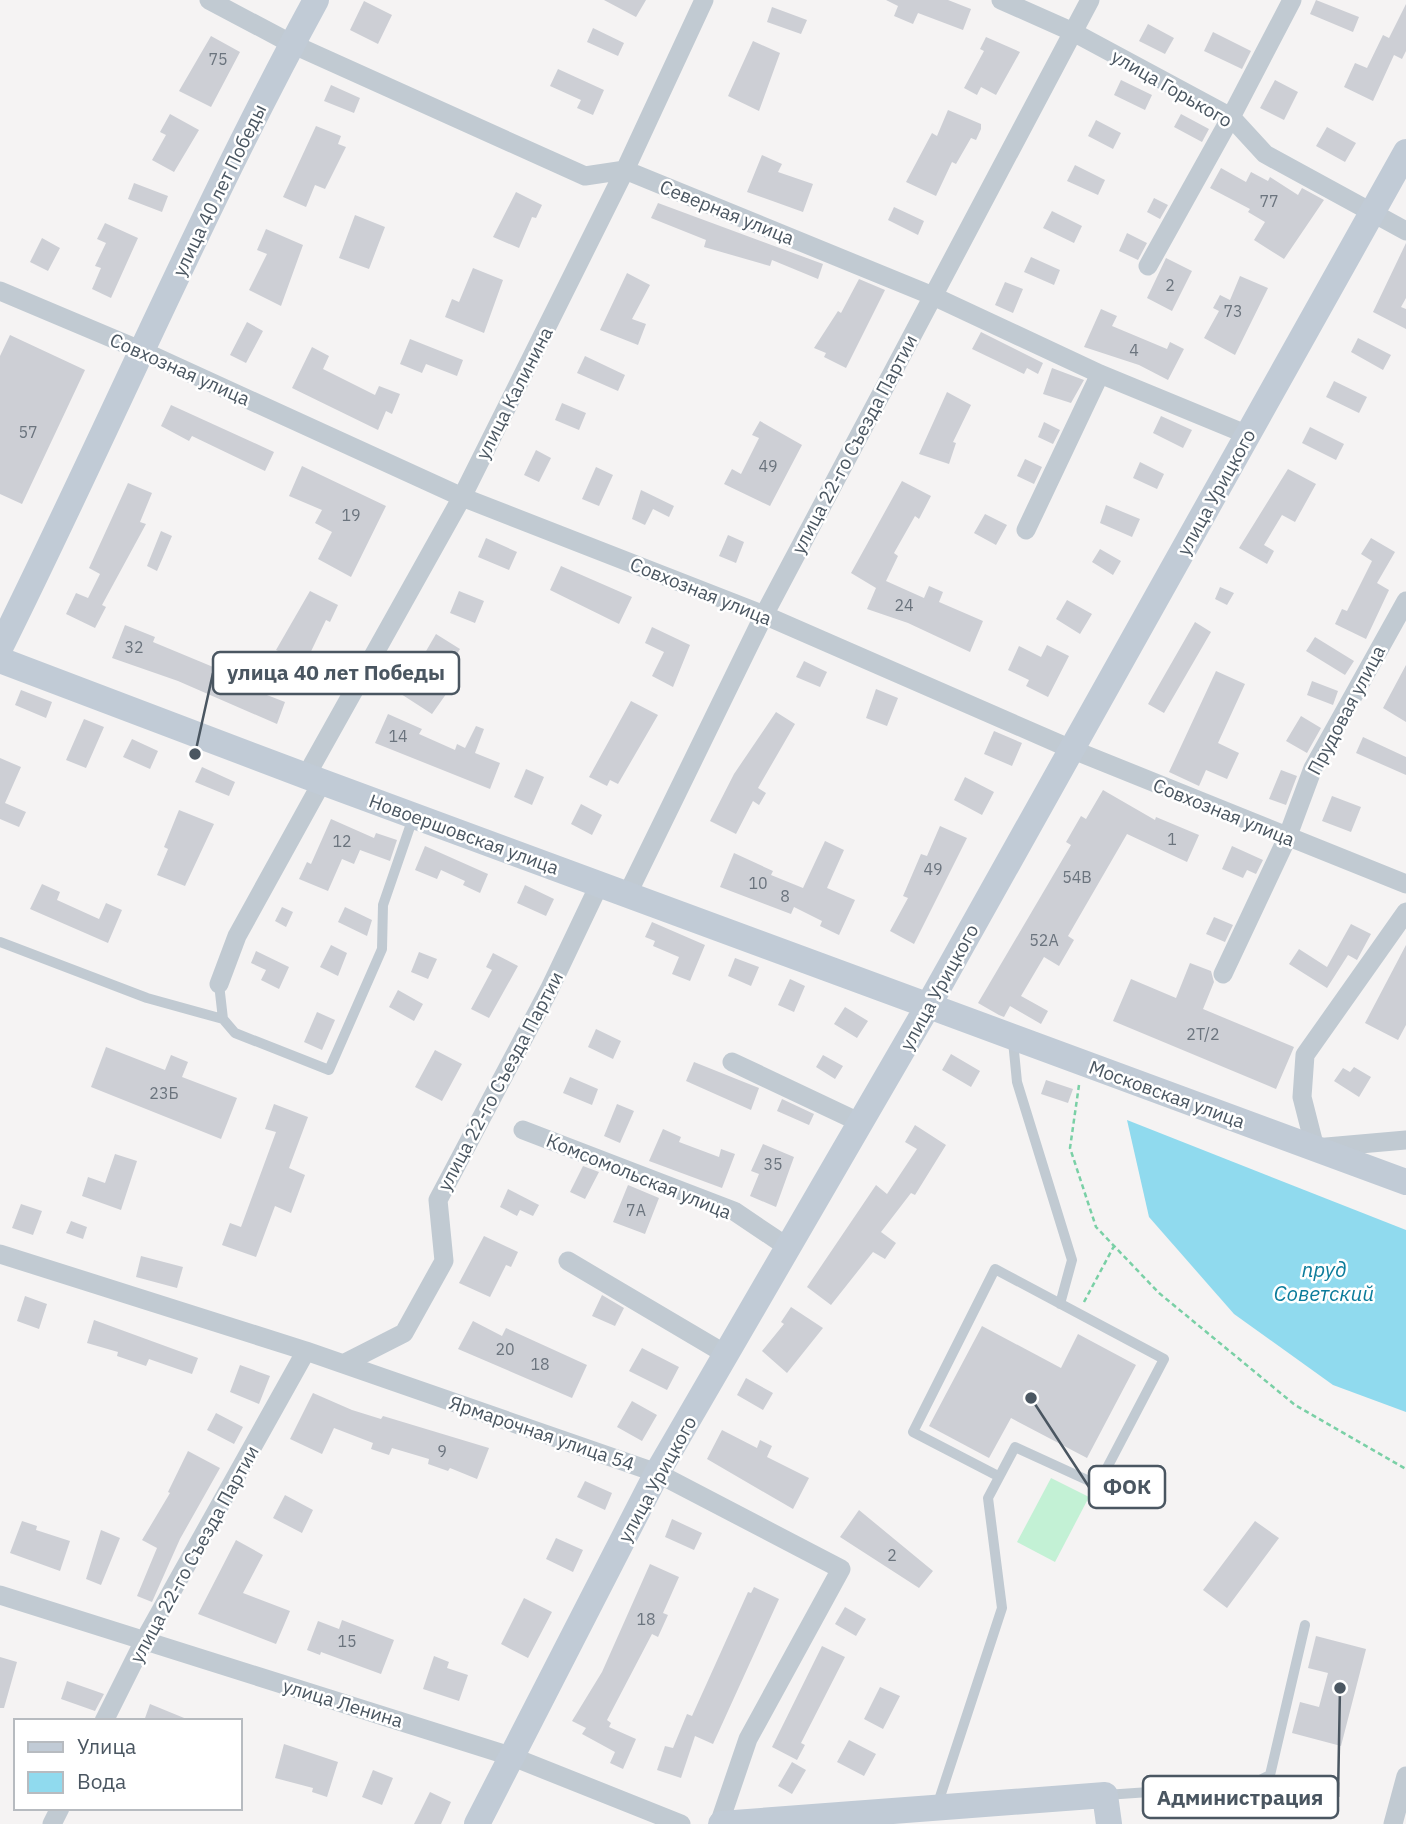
<svg xmlns="http://www.w3.org/2000/svg" width="1406" height="1824" font-family="'IBM Plex Sans',sans-serif">
  <style>
    .green { fill: #c3f1d5 }
    .water { fill: #90daee }
    .building { fill: #cdcfd5 }
    .lines { fill: none; stroke-linecap: round; stroke-linejoin: round }
    .path { stroke: #7ad0a6; stroke-width: 2.5; stroke-dasharray: 5 3.5; stroke-linecap: butt }
    .lane { stroke: #c1cad2; stroke-width: 10 }
    .street { stroke: #c1cad2; stroke-width: 19 }
    .secondary { stroke: #c1cbd6; stroke-width: 26 }
    .labels { text-anchor: middle; stroke-width: 5; stroke-linejoin: round; paint-order: stroke }
    .number-label { font-size: 16px; fill: #6b747e }
    .street-label { font-size: 19px; fill: #4a5661; stroke: #fff }
    .water-label { font-size: 21px; font-style: italic; fill: #0c7c9b; stroke: #fff }
    .leader { fill: none; stroke: #4a5661; stroke-width: 2.5 }
    .callout-dot { fill: #4a5661; stroke: #fff; stroke-width: 2.5 }
    .callout { fill: #fff; stroke: #4a5661; stroke-width: 2.5 }
    .callout-label { font-size: 21px; text-anchor: middle; font-weight: bold; fill: #4a5661 }
  </style>
  <rect width="100%" height="100%" fill="#f5f3f3"/>
  <path class="green" d="M1051 1478 1089 1497 1055 1562 1017 1542Z"/>
  <path class="water" d="M1127 1120 1406 1230V1412L1333 1385 1234 1314 1149 1217Z"/>
  <path class="building" d="M604 0H646L636 17Z
    M886 0H948L971 9 963 30 918 13 913 24 894 16 898 6Z
    M1316 0 1359 17 1353 32 1310 14Z
    M364 1 392 15 378 44 350 30Z
    M1406 4V51L1402 59 1394 55 1373 101 1344 87 1355 63 1367 68 1383 35 1389 38Z
    M772 7 807 20 801 34 767 22Z
    M1148 24 1174 38 1165 54 1139 41Z
    M593 28 624 43 618 56 587 42Z
    M1213 32 1251 51 1242 69 1204 51Z
    M211 36 240 52 211 107 179 91Z
    M986 37 1020 52 996 95 981 87 977 95 964 88 984 51 980 49Z
    M753 41 780 53 759 111 728 96Z
    M558 69 604 90 593 115 577 108 581 100 550 86Z
    M1121 80 1152 95 1145 110 1114 95Z
    M1275 80 1298 92 1284 120 1260 108Z
    M331 85 360 98 354 113 324 101Z
    M948 110 981 124V129L976 140 971 138 956 164 952 162 936 196 906 182 932 133 937 136Z
    M170 114 199 130 174 172 152 160 166 135 160 132Z
    M1181 114 1209 129 1202 142 1174 127Z
    M1096 120 1121 133 1113 149 1088 136Z
    M316 126 341 136 338 144 346 147 325 189 315 185 306 207 283 197Z
    M1327 127 1356 143 1345 162 1316 146Z
    M762 155 782 164 778 172 813 184 803 212 747 192Z
    M1075 165 1105 180 1098 195 1067 181Z
    M1221 168 1246 182 1251 172 1268 181 1270 177 1298 195 1302 188 1324 200 1284 259 1254 240 1265 222 1248 212 1250 209 1210 188Z
    M134 183 168 196 162 212 128 199Z
    M516 192 542 205 536 218 532 217 519 248 493 237Z
    M1154 198 1168 205 1160 219 1147 212Z
    M658 203 823 264 818 279 772 260 770 266 704 247 706 240 651 218Z
    M894 207 924 221 918 235 888 220Z
    M1052 211 1082 226 1074 243 1043 228Z
    M355 215 385 227 369 269 339 258Z
    M105 223 138 238 111 298 92 289 101 268 95 266 106 243 97 239Z
    M266 229 303 245 281 306 249 290 267 254 257 250Z
    M1127 233 1147 243 1138 260 1119 251Z
    M42 238 60 248 48 271 30 262Z
    M1406 243V298L1401 307 1406 309V329L1373 312Z
    M1031 257 1060 270 1054 285 1024 272Z
    M1166 258 1192 271 1172 311 1147 298Z
    M473 268 503 280 484 333 445 317 452 299 459 302Z
    M627 273 650 285 632 319 646 324 638 345 600 330Z
    M1240 276 1268 288 1235 355 1204 338 1219 311 1213 308 1220 295 1230 300Z
    M859 279 885 290 846 368 824 357 826 353 814 348 838 311 841 313Z
    M1005 282 1023 289 1013 313 995 305Z
    M1101 309 1117 316 1112 326 1167 349 1170 342 1184 349 1168 380 1139 365 1084 347Z
    M247 322 263 331 246 363 230 355Z
    M981 332 1043 363 1038 374 1027 368 1024 374 972 349Z
    M10 335 85 370 22 504 0 494V356Z
    M1358 338 1391 355 1383 370 1351 352Z
    M410 339 463 360 457 376 426 364 422 373 400 364Z
    M312 347 329 356 323 369 375 395 379 386 400 394 392 414 386 411 378 430 292 388Z
    M585 356 625 375 618 391 577 373Z
    M1052 368 1084 380 1071 403 1043 394Z
    M1334 381 1367 397 1359 413 1326 397Z
    M947 392 971 405 953 442 956 443 949 464 919 454Z
    M562 403 586 413 579 430 555 420Z
    M171 405 274 452 265 471 192 436 189 441 161 426Z
    M1161 416 1192 430 1183 448 1153 433Z
    M760 421 802 445 770 506 724 484 732 469 741 474 759 438 752 435Z
    M1044 422 1060 430 1053 444 1038 437Z
    M1310 427 1344 444 1336 460 1302 443Z
    M536 450 551 458 539 482 524 475Z
    M1025 459 1042 467 1034 484 1017 476Z
    M1140 462 1164 474 1157 489 1133 478Z
    M302 466 386 506 351 577 318 559 332 532 315 523 322 510 289 496Z
    M596 467 613 475 599 506 582 499Z
    M1288 469 1316 484 1295 522 1282 515 1264 545 1274 551 1267 564 1239 548Z
    M902 481 931 496 919 519 915 516 894 553 898 556 886 581 924 598 929 586 943 592 939 602 983 621 970 652 908 623 867 609 876 588 851 573Z
    M128 483 152 493 140 522 146 524 102 605 106 607 95 628 66 614 76 593 88 598 100 574 89 568Z
    M641 490 674 506 669 517 653 509 645 525 632 519Z
    M1106 505 1140 519 1132 537 1100 523Z
    M985 514 1007 525 996 545 974 533Z
    M161 531 172 536 157 571 147 566Z
    M728 535 744 542 736 563 719 556Z
    M486 538 517 552 509 570 478 557Z
    M1371 538 1395 552 1377 583 1389 590 1366 639 1335 624 1342 609 1347 611 1372 561 1361 554Z
    M1100 549 1121 561 1113 575 1092 562Z
    M561 566 632 597 619 624 550 590Z
    M1220 587 1234 593 1227 605 1215 599Z
    M310 591 338 605 330 622 326 620 305 664 276 650Z
    M459 591 484 601 475 623 450 613Z
    M1067 600 1092 614 1080 634 1056 619Z
    M1195 622 1211 632 1164 713 1148 704Z
    M125 625 155 637 153 642 230 674 228 680 285 702 277 724 178 681 112 658Z
    M652 627 690 645 673 687 652 676 664 652 645 643Z
    M436 634 460 649 445 673 456 680 432 714 401 694Z
    M1315 637 1354 661 1345 675 1306 651Z
    M1047 645 1069 656 1048 697 1026 686 1029 680 1008 670 1019 646 1041 657Z
    M804 661 827 672 820 687 796 677Z
    M1406 665V722L1383 708Z
    M1216 671 1245 684 1218 743 1239 753 1227 779 1206 770 1199 786 1169 772Z
    M1312 681 1338 691 1333 705 1307 695Z
    M876 689 898 698 887 726 866 718Z
    M21 690 52 702 46 718 15 705Z
    M631 701 658 715 618 784 610 780 607 786 589 777Z
    M776 712 795 724 758 788 766 793 759 805 753 801 736 834 710 821 734 774Z
    M388 714 422 729 419 734 455 750 457 744 465 748 476 726 484 729 475 753 500 763 490 789 375 743Z
    M1301 716 1321 728 1307 753 1286 741Z
    M84 719 104 727 86 768 66 760Z
    M994 731 1022 743 1012 766 984 754Z
    M1363 737 1406 757V775L1356 753Z
    M132 739 158 751 150 769 123 757Z
    M0 758 21 767 5 803 26 812 19 827 0 819Z
    M202 767 235 782 229 796 195 782Z
    M526 769 544 777 532 805 514 797Z
    M1281 770 1297 776 1286 805 1269 799Z
    M965 777 994 792 982 815 954 800Z
    M1103 790 1155 820 1156 817 1199 835 1187 862 1127 834 1068 936 1074 940 1059 966 1044 957 1021 996 1048 1011 1041 1024 1010 1006 1004 1017 999 1015 978 1003 1071 845 1066 842 1081 816 1086 819Z
    M1332 796 1361 807 1351 832 1322 821Z
    M581 804 602 815 592 835 571 824Z
    M179 810 214 824 185 886 157 875 168 849 164 847Z
    M331 819 374 838 376 833 397 840 390 861 360 850 354 864 342 859 328 891 299 879 307 862 311 864Z
    M940 826 967 838 914 944 890 931 908 898 903 896 921 854 927 856Z
    M825 841 844 850 827 888 855 900 839 935 820 926 822 921 794 907 791 914 720 887 734 853 773 871 771 875 803 888Z
    M425 846 488 874 480 893 463 885 465 881 441 870 437 879 415 870Z
    M1232 846 1263 860 1256 874 1247 870 1243 878 1222 869Z
    M42 884 60 892 57 900 99 919 106 903 122 910 108 943 30 909Z
    M525 885 554 899 546 916 517 903Z
    M282 907 293 912 286 927 275 921Z
    M345 907 372 920 367 936 338 922Z
    M1214 917 1233 925 1225 942 1206 934Z
    M652 922 705 945 690 981 672 974 679 957 653 946 655 941 645 937Z
    M1351 924 1371 934 1357 960 1348 955 1327 988 1289 964 1299 949 1327 967Z
    M331 945 347 953 338 976 320 967Z
    M1406 945V1025L1398 1040 1365 1023Z
    M256 951 289 967 279 989 261 980 266 970 251 963Z
    M419 952 437 959 428 979 411 972Z
    M493 953 518 966 489 1018 471 1009 492 970 486 967Z
    M735 958 759 967 751 986 728 976Z
    M1190 963 1211 971 1214 982 1203 1009 1294 1047 1276 1089 1113 1021 1131 979 1176 998Z
    M790 979 805 986 794 1012 778 1005Z
    M398 990 423 1004 414 1021 389 1007Z
    M845 1007 868 1021 857 1038 834 1024Z
    M317 1012 335 1020 322 1050 304 1042Z
    M596 1029 621 1041 613 1059 588 1047Z
    M106 1047 165 1070 171 1055 188 1062 182 1077 237 1098 221 1139 91 1087Z
    M435 1050 462 1064 442 1101 415 1087Z
    M951 1054 980 1071 971 1087 942 1070Z
    M823 1055 843 1066 835 1079 816 1067Z
    M694 1062 759 1088 751 1110 686 1081Z
    M1354 1067 1371 1077 1359 1097 1334 1081 1343 1068 1350 1072Z
    M570 1077 598 1089 592 1105 563 1093Z
    M1046 1080 1073 1089 1068 1103 1041 1094Z
    M782 1099 814 1114 809 1125 777 1111Z
    M274 1104 308 1117 289 1168 305 1175 291 1213 275 1206 256 1257 222 1245 230 1223 241 1227 276 1132 265 1129Z
    M617 1104 634 1111 620 1143 604 1136Z
    M915 1125 946 1145 915 1195 911 1193 881 1232 896 1243 885 1259 873 1252 831 1305 807 1287 876 1185 887 1194 917 1149 905 1142Z
    M663 1129 681 1137 679 1142 719 1157 721 1149 735 1154 722 1188 649 1161Z
    M763 1144 794 1157 776 1207 750 1196 759 1174 751 1171Z
    M115 1154 137 1161 121 1210 82 1196 88 1177 105 1183Z
    M583 1166 599 1172 585 1199 570 1192Z
    M628 1185 659 1198 645 1234 613 1222Z
    M508 1189 539 1205 533 1216 520 1210 517 1216 500 1207Z
    M21 1204 42 1211 33 1235 12 1228Z
    M71 1221 87 1227 83 1239 66 1233Z
    M484 1236 518 1252 511 1267 506 1265 490 1297 459 1283Z
    M141 1256 183 1267 177 1288 136 1277Z
    M602 1295 624 1308 615 1326 592 1316Z
    M25 1296 47 1304 39 1329 17 1321Z
    M791 1307 823 1328 787 1373 762 1351 784 1324 781 1322Z
    M94 1320 198 1358 192 1374 149 1359 146 1366 117 1356 118 1352 87 1343Z
    M473 1321 502 1336 506 1328 587 1365 572 1398 458 1349Z
    M982 1326 1061 1368 1078 1334 1136 1365 1087 1458 1011 1418 989 1458 929 1426Z
    M642 1348 679 1367 667 1390 629 1371Z
    M240 1365 270 1376 259 1404 230 1392Z
    M746 1378 773 1393 763 1410 737 1395Z
    M313 1393 352 1410 381 1419 383 1416 489 1448 477 1479 450 1468 448 1471 428 1464 429 1459 392 1448 389 1455 371 1449 373 1443 334 1428 322 1454 290 1439Z
    M632 1401 657 1415 642 1441 617 1427Z
    M216 1413 243 1427 234 1444 207 1430Z
    M722 1430 757 1448 760 1440 772 1446 767 1457 809 1478 793 1509 707 1459Z
    M188 1451 220 1468 180 1539 152 1602 137 1596 157 1548 142 1540 170 1493 168 1492Z
    M585 1481 612 1493 605 1510 577 1497Z
    M285 1495 313 1510 302 1533 273 1518Z
    M859 1510 933 1571 919 1588 840 1537Z
    M672 1519 702 1533 694 1550 665 1537Z
    M22 1521 37 1526 36 1530 70 1541 60 1571 10 1553Z
    M1255 1521 1279 1538 1227 1608 1203 1590Z
    M101 1530 120 1538 101 1585 86 1579Z
    M556 1538 583 1550 573 1572 546 1559Z
    M236 1540 263 1555 243 1593 290 1611 276 1644 198 1614Z
    M650 1564 679 1577 663 1613 668 1615 658 1637 652 1634 607 1720 611 1723 609 1727 636 1739 623 1769 610 1763 615 1752 582 1734 586 1728 572 1721 602 1672Z
    M754 1587 779 1599 713 1744 695 1736 681 1778 657 1770 665 1746 673 1748 687 1714 692 1716 748 1592 751 1593Z
    M524 1598 552 1612 528 1658 501 1644Z
    M845 1607 866 1619 856 1636 835 1624Z
    M342 1620 394 1640 381 1674 321 1652 320 1655 307 1650 318 1621 339 1629Z
    M1316 1636 1366 1649 1341 1746 1292 1733 1300 1702 1319 1707 1328 1673 1308 1668Z
    M822 1646 845 1657 801 1743 805 1745 797 1760 772 1747Z
    M434 1656 449 1662 447 1668 468 1675 459 1701 423 1689Z
    M0 1657 17 1662 4 1708H0Z
    M67 1681 104 1694 95 1711 61 1699Z
    M880 1687 900 1696 883 1729 864 1719Z
    M150 1704 189 1720V1721H144Z
    M849 1740 876 1754 864 1776 837 1762Z
    M284 1744 338 1762 327 1797 312 1792 313 1788 275 1778Z
    M792 1762 806 1770 792 1794 778 1786Z
    M373 1770 393 1778 382 1805 362 1797Z
    M430 1792 451 1802 441 1824H414Z"/>
  <g class="lines">
    <path class="path" d="M1079 1085 1070 1148 1096 1227 1159 1293 1295 1405 1406 1469
      M1084 1302 1114 1246"/>
    <path class="lane" d="M0 942 147 998 223 1019
      M219 984 223 1019 235 1033 329 1070 382 949 383 905 413 818
      M1013 1041 1017 1082 1072 1260 1060 1304
      M1106 1795 1250 1785 1270 1775 1305 1625
      M937 1806 1002 1608 988 1498 1015 1447 1098 1485 1164 1359 995 1269 913 1432 998 1476"/>
    <path class="street" d="M209 0 292 44 585 176 625 170 933 296 1100 374 1248 435
      M1001 0 1073 32 1231 117 1265 154 1406 231
      M1148 266 1231 117 1292 0
      M0 291 140 350 462 497 764 615 1071 749 1406 884
      M1026 530 1100 374
      M306 776 462 497 625 170 704 0
      M628 893 764 615 1090 0
      M1406 912 1305 1055 1302 1097 1315 1148 1406 1140
      M1223 974 1287 838 1313 768 1406 601
      M219 984 237 936 322 782
      M732 1062 861 1123
      M523 1130 734 1211 789 1248
      M0 1254 306 1351 657 1473 841 1569 748 1739 719 1824
      M568 1261 727 1355
      M343 1364 404 1333 444 1261 438 1200 549 990 600 883
      M0 1595 513 1757 681 1824
      M104 1721 144 1641 306 1351
      M52 1824 60 1808
      M1393 1824 1406 1776"/>
    <path class="secondary" d="M0 648C107 433 201 211 316 0
      M0 660 306 776 1406 1182
      M477 1824 657 1473 928 1006 1406 152
      M721 1824 1105 1795 1109 1824"/>
  </g>
  <g class="labels">
    <g class="number-label">
      <text x="218" y="65">75</text>
      <text x="1269" y="207">77</text>
      <text x="1170" y="291">2</text>
      <text x="1233" y="317">73</text>
      <text x="1134" y="356">4</text>
      <text x="28" y="438">57</text>
      <text x="768" y="472">49</text>
      <text x="351" y="521">19</text>
      <text x="904" y="611">24</text>
      <text x="134" y="653">32</text>
      <text x="398" y="742">14</text>
      <text x="1172" y="845">1</text>
      <text x="342" y="847">12</text>
      <text x="933" y="875">49</text>
      <text x="1077" y="883">54В</text>
      <text x="758" y="889">10</text>
      <text x="785" y="902">8</text>
      <text x="1044" y="946">52А</text>
      <text x="1203" y="1040">2Т/2</text>
      <text x="164" y="1099">23Б</text>
      <text x="773" y="1170">35</text>
      <text x="636" y="1216">7А</text>
      <text x="505" y="1355">20</text>
      <text x="540" y="1370">18</text>
      <text x="442" y="1457">9</text>
      <text x="892" y="1561">2</text>
      <text x="646" y="1625">18</text>
      <text x="347" y="1647">15</text>
    </g>
    <g class="street-label">
      <text transform="translate(1172 88) rotate(30)" y="7">улица Горького</text>
      <text transform="translate(219 190) rotate(-64)" y="7">улица 40 лет Победы</text>
      <text transform="translate(727 212) rotate(22)" y="7">Северная улица</text>
      <text transform="translate(180 369) rotate(24)" y="7">Совхозная улица</text>
      <text transform="translate(514 393) rotate(-63)" y="7">улица Калинина</text>
      <text transform="translate(854 444) rotate(-62)" y="7">улица 22-го Съезда Партии</text>
      <text transform="translate(1216 492) rotate(-61)" y="7">улица Урицкого</text>
      <text transform="translate(701 591) rotate(22)" y="7">Совхозная улица</text>
      <text transform="translate(1346 710) rotate(-62)" y="7">Прудовая улица</text>
      <text transform="translate(1224 812) rotate(22)" y="7">Совхозная улица</text>
      <text transform="translate(464 834) rotate(20)" y="7">Новоершовская улица</text>
      <text transform="translate(939 987) rotate(-61)" y="7">улица Урицкого</text>
      <text transform="translate(500 1081) rotate(-62)" y="7">улица 22-го Съезда Партии</text>
      <text transform="translate(1167 1094) rotate(20)" y="7">Московская улица</text>
      <text transform="translate(639 1176) rotate(22)" y="7">Комсомольская улица</text>
      <text transform="translate(542 1433) rotate(19)" y="7">Ярмарочная улица 54</text>
      <text transform="translate(657 1479) rotate(-61)" y="7">улица Урицкого</text>
      <text transform="translate(194 1554) rotate(-61)" y="7">улица 22-го Съезда Партии</text>
      <text transform="translate(343 1703) rotate(17)" y="7">улица Ленина</text>
    </g>
    <g class="water-label">
      <text x="1324" y="1277">пруд<tspan x="1324" dy="24">Советский</tspan></text>
    </g>
  </g>
  <path class="leader" d="M195 754L213 673M1031 1398L1089 1487M1340 1688L1338 1797"/>
  <g class="callout-dot">
    <circle cx="195" cy="754" r="7"/>
    <circle cx="1031" cy="1398" r="7"/>
    <circle cx="1340" cy="1688" r="7"/>
  </g>
  <g class="callout">
    <rect x="213" y="652" width="246" height="42" rx="7"/>
    <rect x="1089" y="1466" width="76" height="42" rx="7"/>
    <rect x="1143" y="1776" width="195" height="42" rx="7"/>
  </g>
  <g class="callout-label">
    <text x="336" y="680">улица 40 лет Победы</text>
    <text x="1127" y="1494">ФОК</text>
    <text x="1240" y="1805">Администрация</text>
  </g>
  <rect x="14" y="1719" width="228" height="91" fill="#ffffff" stroke="#b7bbc0" stroke-width="2"/>
  <rect x="28" y="1742" width="35" height="10" fill="#c1cbd6" stroke="#b7bbc0" stroke-width="2"/>
  <text x="77" y="1754" font-size="21" fill="#4a5661">Улица</text>
  <rect x="28" y="1772" width="35" height="21" fill="#90daee" stroke="#b7bbc0" stroke-width="2"/>
  <text x="77" y="1789" font-size="21" fill="#4a5661">Вода</text>
</svg>
